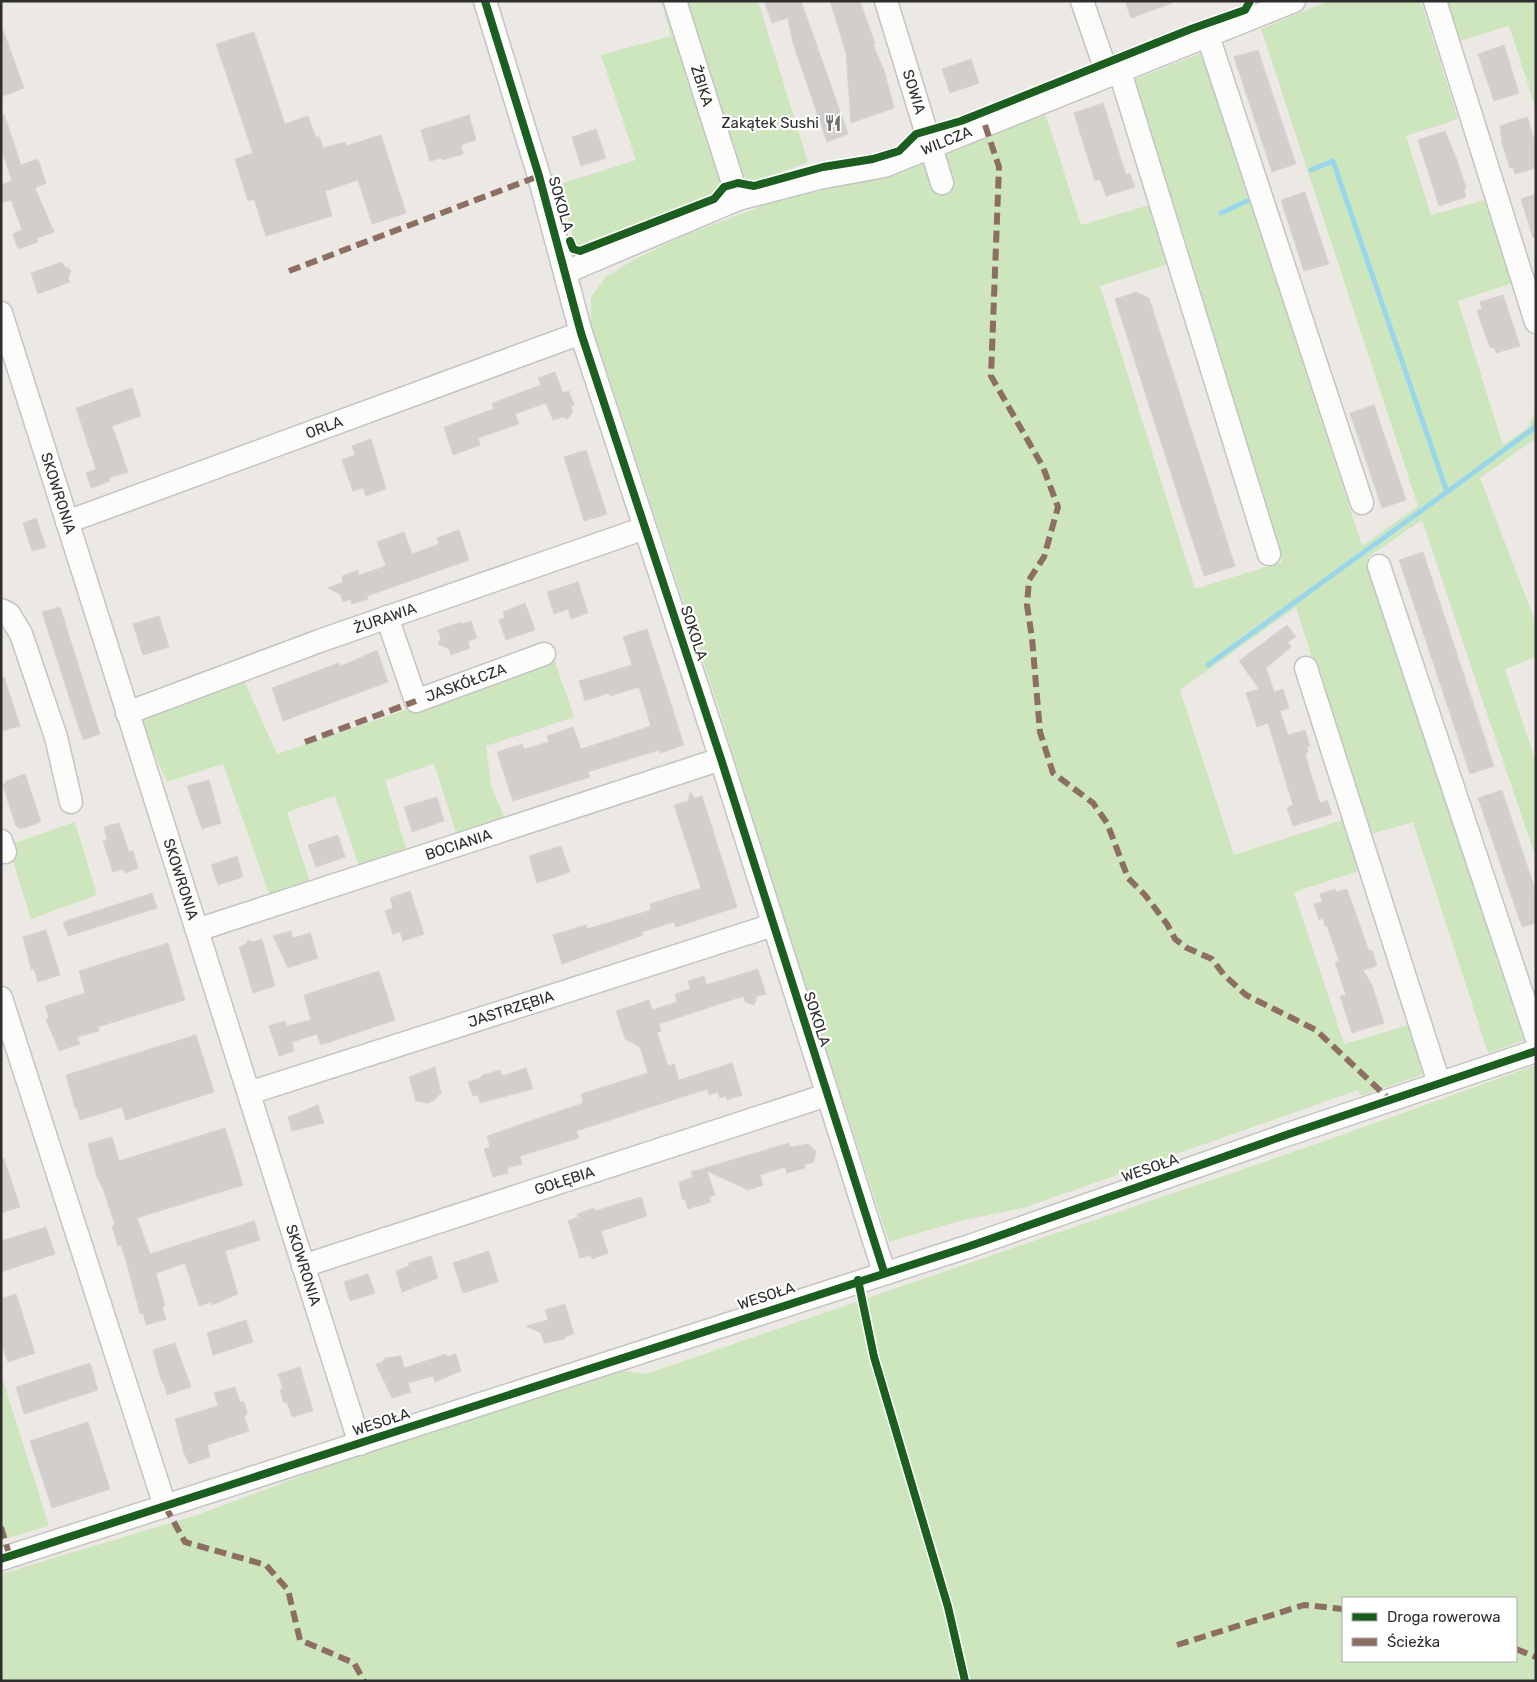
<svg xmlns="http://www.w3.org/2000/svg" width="1537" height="1682" font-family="Rubik,sans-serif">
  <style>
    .green { fill: #cee6be; fill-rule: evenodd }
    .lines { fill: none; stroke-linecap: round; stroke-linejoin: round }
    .stream { stroke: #99d6ec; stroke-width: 5 }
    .building { fill: #d1cecb; stroke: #d7d4d0 }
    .minor-casing { stroke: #c5c4c5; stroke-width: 25 }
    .minor { stroke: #fcfcfb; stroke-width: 22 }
    .quiet { stroke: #8d6e63; stroke-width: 6; stroke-dasharray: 12 6; stroke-linecap: butt }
    .cycleway-casing { stroke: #fff; stroke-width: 11 }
    .cycleway { stroke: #1b5e20; stroke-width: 8 }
    .labels { text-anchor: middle; stroke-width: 4.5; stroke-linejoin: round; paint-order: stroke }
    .street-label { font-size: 15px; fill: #2e2e2e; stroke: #fff }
    .poi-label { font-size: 15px; fill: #2e2e2e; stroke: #fff; text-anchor: end }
  </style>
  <rect width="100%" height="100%" fill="#ece8e4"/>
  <path class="green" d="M661 1H758L808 162 577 250 557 185 636 160 601 55 671 36Z
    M1328 1H1421L1458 119 1406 136 1431 215 1485 200 1513 283 1458 301 1503 445 1527 428 1536 410 1535 439 1480 478 1536 623V657L1505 669 1536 762V859L1422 520 1368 557 1526 1040 1488 1053 1413 822 1368 835 1296 607 1180 690 1234 855 1346 819 1362 870 1294 892 1344 1044 1412 1024 1427 1073 1360 1096 1358 1090 1026 1207 956 1222 889 1242 771 881 720 712 591 325V297L606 277 635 259 685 235 775 201 900 173 1045 113 1081 225 1153 204 1172 263 1100 286 1195 589 1282 562 1189 254 1133 80 1204 52 1362 546 1418 506 1261 29Z
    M1441 1H1536V109L1509 26 1455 42Z
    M554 659 574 717 486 746 491 785 505 819 457 835 434 764 385 780 407 851 359 866 335 796 287 812 310 882 270 896 223 764 167 782 137 714 242 676 277 754Z
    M75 822 97 895 31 919 8 845Z
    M1536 1065V1681H1V1574L197 1515 358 1455 611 1369 646 1374 1325 1141ZM1343 1598H1516V1661H1343Z
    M1 1374 49 1526 1 1540Z"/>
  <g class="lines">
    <path class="stream" d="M1311 170 1333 161 1447 492 1534 428 1536 423
      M1221 213 1247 201
      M1208 665 1447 492"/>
  </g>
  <path class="building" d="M764 1H801L848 134 827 142 793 43 788 18 772 23Z
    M830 1H860L875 44 873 45 884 70 894 108 851 123 846 53Z
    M1125 1H1172V3L1131 18Z
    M1 30H3L24 88 1 97Z
    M254 32 285 124 308 116 316 138 319 136 323 148 345 142 346 146 381 135 406 213 372 224 358 180 325 191 332 216 266 236 254 199 248 201 235 159 253 153 216 44Z
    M1504 45 1519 93 1494 101 1478 54Z
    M1258 50 1296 164 1272 172 1234 57Z
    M971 59 979 83 950 93 942 69Z
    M1103 103 1126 175 1130 174 1135 187 1106 196 1100 179 1095 181 1074 113Z
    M1 114H4L21 165 38 159 46 183 35 188 54 232 37 238 38 242 18 249 13 234 22 230 20 224 11 200 1 203V185L12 181 1 148Z
    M469 115 476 140 461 145 463 154 443 160 442 158 430 161 421 130Z
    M1527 117 1536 144V168L1515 174 1513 167 1510 168 1502 143 1500 126Z
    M596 129 606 158 581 166 572 137Z
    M1445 131 1457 160 1466 188 1464 189 1466 197 1439 206 1418 140Z
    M1305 192 1329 264 1304 271 1281 200Z
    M1536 194V237L1533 238 1521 199Z
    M62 262 64 266 71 270 68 278 70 282 38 294 31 273Z
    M1136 292 1149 298 1235 566 1204 576 1115 299Z
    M1503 295 1520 346 1496 353 1494 347 1490 348 1477 311 1482 309 1480 302Z
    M555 372 563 393 569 391 574 405 571 407 573 411 568 419 563 417 553 420 546 403 515 414 519 424 478 438 480 445 453 455 444 427 494 409 492 403 541 385 538 378Z
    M132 388 141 416 112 426 128 472 109 478 110 481 91 488 86 473 96 469 76 408Z
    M1374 405 1406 500 1382 508 1350 413Z
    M371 439 386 489 366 496 363 488 353 491 342 460 355 455 352 446Z
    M586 450 607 514 584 521 564 457Z
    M36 518 46 547 32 551 23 523Z
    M459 530 469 560 367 596 368 599 352 604 350 599 343 602 340 594 328 588 343 582 342 576 358 570 359 575 386 566 377 542 404 532 412 554 439 544 437 538Z
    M1423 552 1494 766 1470 774 1399 560Z
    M578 582 588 613 571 619 568 609 554 614 547 592Z
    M525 603 535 630 506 640 499 620 505 618 503 612Z
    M60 607 100 734 83 740 42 612Z
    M159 616 169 647 143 655 133 624Z
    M471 621 477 638 468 641 470 648 451 655 449 649 438 644 441 639 438 630 461 622 462 624Z
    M1287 625 1296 637 1288 642 1291 647 1266 668 1274 692 1283 689 1286 699 1289 708 1280 711 1288 735 1305 730 1310 746 1307 747 1308 752 1305 753 1309 768 1320 803 1327 800 1332 814 1293 826 1287 808 1293 805 1268 723 1257 727 1246 693 1259 689 1239 661Z
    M647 629 684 745 660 753 659 750 588 772 590 777 513 801 497 752 522 744 524 749 549 742 547 736 573 727 581 749 651 726 639 687 610 696 609 693 585 701 579 681 632 665 623 637Z
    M377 650 388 682 283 721 272 688 339 663 340 666 353 661Z
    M1 677H4L20 726 1 731Z
    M25 774 41 822 21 829 16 826 3 786 6 781Z
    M209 780 221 823 202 829 187 786Z
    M1502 790 1536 892V923L1522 927 1478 798Z
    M690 792 695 798 702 796 737 907 676 927 674 922 642 932 643 935 562 964 553 935 586 925 587 929 651 910 650 904 701 888 674 805 688 801Z
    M437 797 444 821 412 832 404 807Z
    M119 823 129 852 133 851 138 868 125 873 123 869 113 872 103 841 107 839 104 827Z
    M338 835 345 857 316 867 308 845Z
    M561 846 570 872 537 883 529 856Z
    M237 856 243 877 218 885 211 865Z
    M1336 889V892L1347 889 1369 951 1372 950 1377 966 1363 970 1372 985 1384 1023 1352 1033 1340 996 1346 995 1335 962 1339 961 1327 926H1325L1323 918 1319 920 1314 904 1322 902 1320 894Z
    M410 891 424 934 403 941 400 932 393 934 385 911 393 908 390 898Z
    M152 893 157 908 68 936 63 922Z
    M46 930 60 975 38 982 34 969H31L23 937Z
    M291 931 293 938 310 933 318 958 288 968 273 936Z
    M262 939 275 986 253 993 239 947 246 944 248 940 253 942Z
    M168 943 185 1000 98 1027 99 1031 77 1037 80 1044 59 1051 46 1019 49 1018 45 1006 85 993 79 971Z
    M758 969 766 994 757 996 754 1005 745 1002 744 996 659 1024 661 1031 657 1032 668 1066 674 1064 679 1080 732 1063 742 1095 727 1100 726 1096 720 1098 718 1092 709 1095 707 1089 576 1131 579 1138 520 1156 522 1164 507 1168 508 1173 493 1177 484 1149 490 1147 487 1136 583 1103 581 1094 648 1073 640 1047 625 1039 616 1011 649 1000 652 1010 677 1002 675 994 690 989 688 981 704 976 706 985Z
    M379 971 395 1020 321 1045 317 1034 292 1042 294 1051 279 1056 269 1026 285 1021 287 1026 311 1020 304 995Z
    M196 1035 214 1092 126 1120 122 1107 80 1120 77 1108H75L66 1075Z
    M435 1067 441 1093 433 1101 428 1103 416 1101 409 1077Z
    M526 1068 533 1089 480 1103 478 1095 473 1096 468 1082 481 1078V1076L500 1070 502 1076Z
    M318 1105 324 1123 292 1131 288 1117Z
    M225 1128 243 1185 137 1218 150 1254 254 1221 260 1240 225 1251 238 1294 212 1305 211 1302 199 1306 185 1263 156 1273 165 1306 162 1307 166 1319 146 1325 143 1313 140 1314 125 1257 121 1245 118 1246 112 1226 115 1225 103 1189 97 1177 88 1144 112 1137 119 1161Z
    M789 1143 790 1147 808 1144 816 1151 814 1162 804 1165 805 1168 787 1173 785 1167 760 1175 763 1185 748 1190 707 1171 715 1195 709 1197 711 1202 688 1209 685 1200 682 1199 679 1182 693 1177 691 1172Z
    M1 1159H4L20 1207 1 1213Z
    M641 1197 647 1216 601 1231 608 1253 592 1259 591 1255 580 1258 568 1221 578 1217 577 1214 594 1208 595 1211Z
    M46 1227 55 1254 1 1272V1241Z
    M489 1251 498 1282 463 1293 453 1263Z
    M431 1256 438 1278 402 1292 396 1271 409 1266V1263Z
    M368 1274 375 1293 350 1301 344 1282Z
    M16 1294 35 1353 8 1362 1 1342V1299Z
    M565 1304 574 1334 564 1337 565 1339 544 1343 541 1333 526 1326 548 1320 545 1310Z
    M246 1320 253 1342 213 1355 207 1333Z
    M175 1343 191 1387 167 1395 164 1383H162L153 1350Z
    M446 1354 447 1357 456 1354 461 1371 435 1382 433 1376 408 1383 411 1392 392 1398 376 1364 382 1362 385 1358 401 1356 404 1368Z
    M90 1363 98 1390 24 1414 16 1387Z
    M300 1367 313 1411 292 1417 287 1402 284 1403 280 1390 283 1389 278 1374Z
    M235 1387 240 1402 243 1401 246 1408 247 1414 244 1416 249 1431 207 1445 210 1457 189 1464 184 1453 175 1419 218 1406 214 1393Z
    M88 1422 110 1489 52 1508 30 1441Z"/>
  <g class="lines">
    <g class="minor-casing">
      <g id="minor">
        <path d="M485 1 539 176 581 333 721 759 884 1272"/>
        <path id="s1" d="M675 1 738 199"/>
        <path id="s2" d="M886 1 942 183"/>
        <path d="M1082 1 1108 76"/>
        <path d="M1435 1 1536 322"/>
        <path d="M1208 36 1362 503"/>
        <path d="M1120 72 1269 554"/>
        <path id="s3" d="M566 272 738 199 819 178 884 166 1294 1"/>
        <path id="s4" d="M1 313 360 1444"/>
        <path id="s5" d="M67 522 581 333"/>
        <path d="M1379 566 1536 1036"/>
        <path d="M1 610 9 614 21 634 56 737 71 802"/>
        <path id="s6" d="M387 617 416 701 544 654"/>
        <path d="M1306 668 1439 1083"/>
        <path id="s7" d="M127 713 322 640 645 528"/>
        <path d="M1 841 5 852"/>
        <path id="s8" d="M197 930 721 759"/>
        <path d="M1 998 165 1506"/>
        <path id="s9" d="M249 1093 773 925"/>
        <path id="s10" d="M303 1266 827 1095"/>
        <path d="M1 1559 970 1246 1286 1135 1536 1051"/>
      </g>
    </g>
    <use href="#minor" class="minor"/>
    <path class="quiet" d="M985 125 999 167 991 376 1043 467 1058 507 1044 557 1029 580 1027 605 1032 638 1040 732 1053 773 1093 803 1107 823 1128 878 1145 895 1167 924 1175 939 1187 948 1212 959 1224 975 1246 995 1316 1030 1390 1100
      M289 271 539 176
      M305 742 416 701
      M165 1506 185 1542 266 1565 288 1590 300 1640 354 1663 364 1681
      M1 1527 10 1557
      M1177 1645 1304 1605 1343 1609
      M1516 1649 1536 1657"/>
    <g class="cycleway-casing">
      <path id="cycleway" d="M485 1 539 176 581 333 721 759 884 1272
        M570 241 573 249 580 251 714 199 724 187 738 183 754 186 823 167 873 159 899 151 916 134 961 121 1191 29 1245 10 1250 1
        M858 1280 874 1357 948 1607 965 1681
        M1 1559 970 1246 1286 1135 1536 1051"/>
    </g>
    <use href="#cycleway" class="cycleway"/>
  </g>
  <defs>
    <g id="restaurant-bare" transform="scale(1.35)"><path d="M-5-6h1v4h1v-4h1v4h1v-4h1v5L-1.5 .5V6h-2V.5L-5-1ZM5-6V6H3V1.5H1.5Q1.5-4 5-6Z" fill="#706f6e" stroke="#fff" stroke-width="2.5" paint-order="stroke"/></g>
  </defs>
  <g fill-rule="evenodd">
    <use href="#restaurant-bare" x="833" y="123"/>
  </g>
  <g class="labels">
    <g class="street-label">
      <text dy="5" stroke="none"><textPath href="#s1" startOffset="89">ŻBIKA</textPath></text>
      <text dy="5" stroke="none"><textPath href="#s2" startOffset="95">SOWIA</textPath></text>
      <text dy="5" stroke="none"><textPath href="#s3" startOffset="404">WILCZA</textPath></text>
      <text transform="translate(561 204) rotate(74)" y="5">SOKOLA</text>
      <text dy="5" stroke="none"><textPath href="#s5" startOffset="274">ORLA</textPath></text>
      <text dy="5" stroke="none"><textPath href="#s4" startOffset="189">SKOWRONIA</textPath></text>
      <text dy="5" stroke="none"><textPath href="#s7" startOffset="275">ŻURAWIA</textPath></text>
      <text transform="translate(694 633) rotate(72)" y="5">SOKOLA</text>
      <text dy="5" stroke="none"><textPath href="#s6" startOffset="142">JASKÓŁCZA</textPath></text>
      <text dy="5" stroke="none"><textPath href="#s8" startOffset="275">BOCIANIA</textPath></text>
      <text dy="5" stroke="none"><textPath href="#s4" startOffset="594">SKOWRONIA</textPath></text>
      <text dy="5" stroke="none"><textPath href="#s9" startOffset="275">JASTRZĘBIA</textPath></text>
      <text transform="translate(817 1019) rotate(72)" y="5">SOKOLA</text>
      <text transform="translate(1150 1168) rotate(-19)" y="5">WESOŁA</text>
      <text dy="5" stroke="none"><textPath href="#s10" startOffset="275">GOŁĘBIA</textPath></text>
      <text dy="5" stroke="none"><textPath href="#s4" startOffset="999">SKOWRONIA</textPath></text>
      <text transform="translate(766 1296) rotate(-18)" y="5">WESOŁA</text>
      <text transform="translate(381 1422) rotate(-18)" y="5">WESOŁA</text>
    </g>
    <g class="poi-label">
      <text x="819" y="128">Zakątek Sushi</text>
    </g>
  </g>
  <rect width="1537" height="1682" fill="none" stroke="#2e2e2e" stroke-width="5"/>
  <rect x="1342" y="1597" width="175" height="65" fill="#ffffff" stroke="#ababab"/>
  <rect x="1352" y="1613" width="25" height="8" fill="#1b5e20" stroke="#ababab"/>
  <text x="1387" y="1622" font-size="15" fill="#2e2e2e">Droga rowerowa</text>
  <rect x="1352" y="1638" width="25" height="8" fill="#8d6e63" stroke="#ababab"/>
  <text x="1387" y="1647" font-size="15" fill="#2e2e2e">Ścieżka</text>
</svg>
